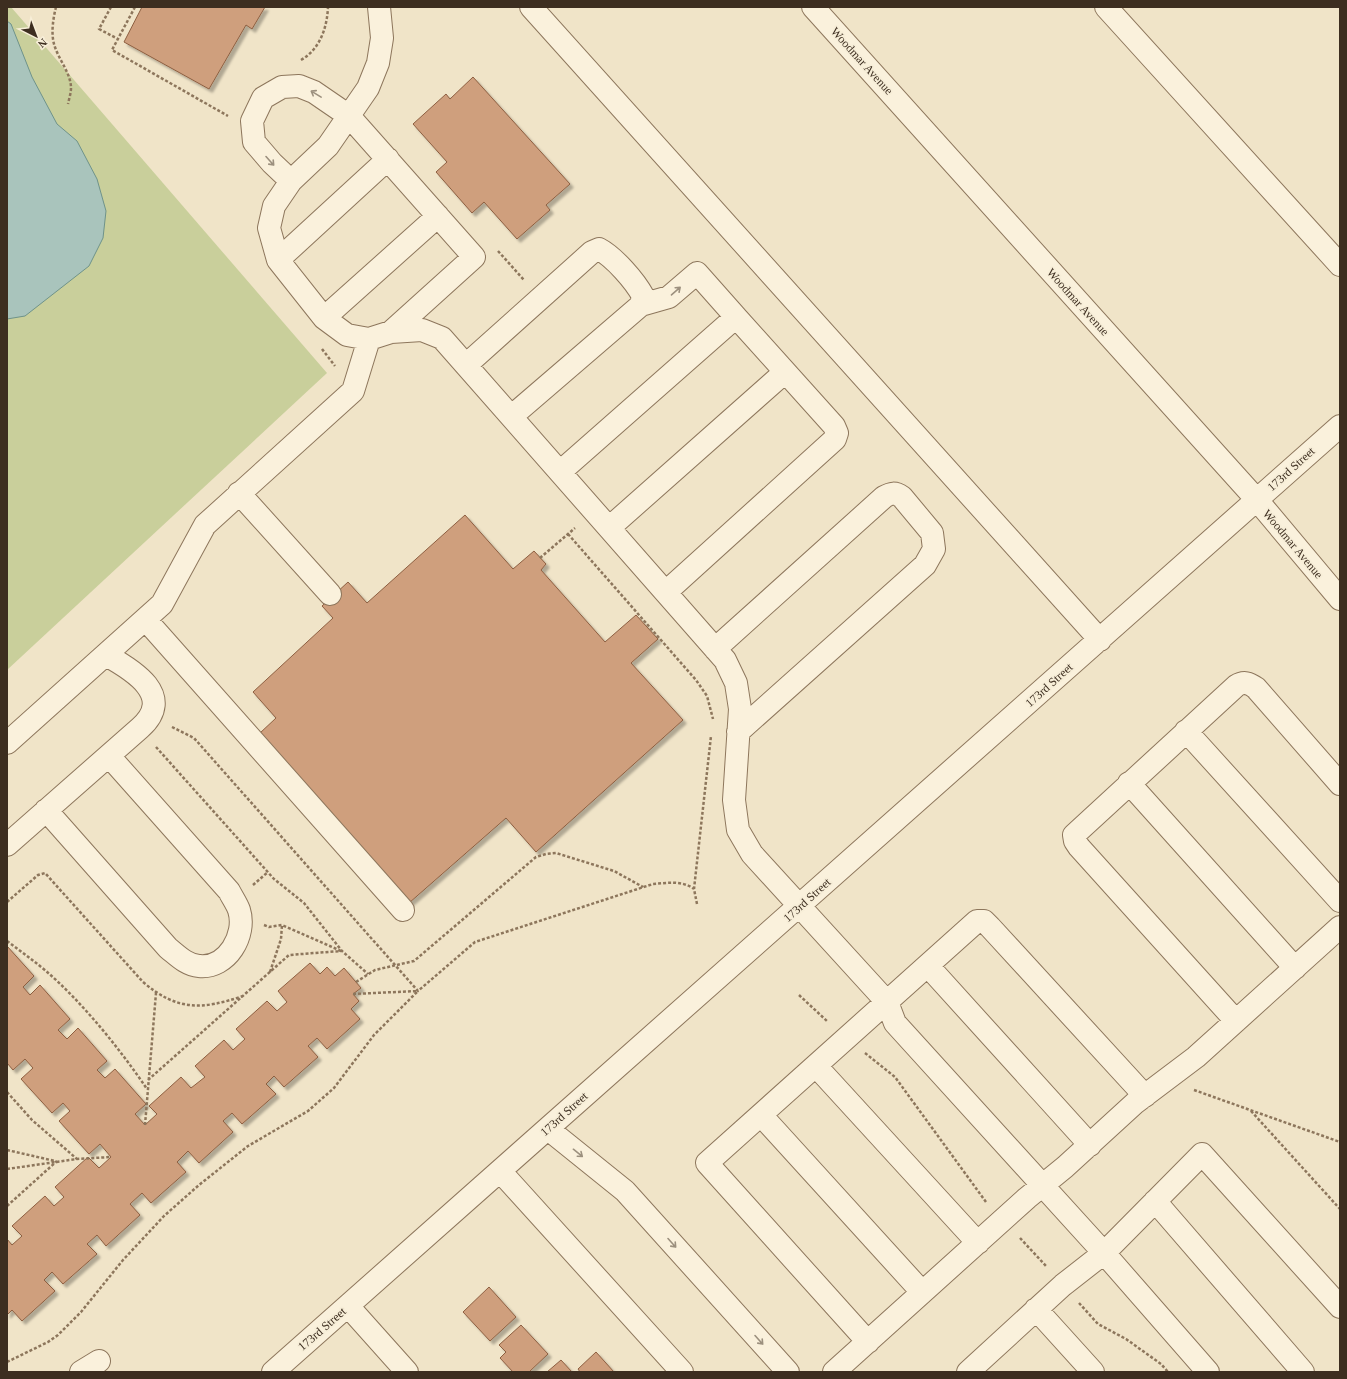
<svg xmlns="http://www.w3.org/2000/svg" width="1347" height="1379" font-family="'Times New Roman',serif">
  <style>
    .green { fill: #c9cf9b }
    .water { fill: #a9c4bc; stroke: #6f938a }
    .building { fill: #cf9f7d; stroke: #8d5f41; filter: url(#shadow) }
    .lines { fill: none; stroke-linecap: round; stroke-linejoin: round }
    .minor-casing { stroke: #8d765c; stroke-width: 24 }
    .path { stroke: #8d765c; stroke-width: 2.5; stroke-dasharray: 3 2; stroke-linecap: butt }
    .minor { stroke: #faf1dc; stroke-width: 22 }
    .oneway { stroke: #9c907e }
    .labels { text-anchor: middle; stroke-width: 3.5; stroke-linejoin: round; paint-order: stroke }
    .street-label { font-size: 12px; fill: #3d2e20; stroke: #f7eed8 }
  </style>
  <defs>
    <filter id="shadow"><feDropShadow dx="3.5" dy="3.5" stdDeviation="1" flood-color="#0004"/></filter>
  </defs>
  <rect width="100%" height="100%" fill="#f0e4c8"/>
  <path class="green" d="M7 7H11L327 373 7 670Z"/>
  <path class="water" d="M7 21 11 24 32 77 57 124 77 141 97 179 106 211 103 238 89 266 25 316 7 319Z"/>
  <path class="building" d="M142 7H265L252 29 246 25 209 89 124 42Z
    M473 77 570 184 546 205 550 210 517 239 484 202 472 213 436 172 447 162 413 124 446 94 450 99Z
    M465 515 513 569 534 551 546 564 541 570 605 642 636 615 658 639 631 663 683 720 536 852 506 818 409 903 260 733 276 718 253 692 333 618 322 606 348 582 367 603Z
    M7 946 34 976 23 987 30 995 40 985 70 1019 58 1030 67 1039 78 1028 107 1061 97 1070 105 1078 115 1069 146 1104 135 1114 145 1125 157 1114 149 1106 181 1077 191 1088 205 1077 195 1066 224 1040 233 1050 245 1039 236 1029 267 1001 277 1011 287 1002 278 991 310 963 320 974 327 967 335 976 344 968 361 988 353 994 359 1001 351 1009 360 1019 327 1049 317 1038 308 1046 318 1057 284 1087 274 1076 266 1084 276 1094 242 1124 232 1113 223 1121 233 1132 199 1163 188 1151 177 1162 186 1172 151 1203 142 1193 130 1204 140 1215 106 1246 97 1235 87 1244 97 1254 63 1284 52 1272 44 1280 55 1291 22 1321 12 1310 7 1315V1239L12 1245 22 1236 12 1226 45 1196 54 1206 64 1197 55 1187 88 1157 99 1168 111 1157 100 1144 89 1154 59 1121 70 1111 63 1103 52 1113 21 1079 33 1068 25 1059 13 1070 7 1063Z
    M489 1287 516 1317 490 1341 463 1312Z
    M521 1325 548 1354 529 1372H513L500 1358 506 1352 499 1345Z
    M596 1352 614 1372H580L578 1369Z
    M561 1360 572 1372H547Z"/>
  <g class="lines">
    <g class="minor-casing">
      <path id="minor" d="M531 7 1100 640
        M813 7 1257 500 1340 599
        M1106 7 1340 265
        M291 181 272 163 254 142 252 121 263 98 282 87 299 86 314 92 349 116 474 257 391 332
        M278 260 388 159
        M641 305 669 297 697 273 736 317
        M324 318 438 216
        M369 339 347 335 324 318 278 260 269 228 274 206 291 181 328 146 368 88 378 63 382 38 379 7
        M466 365 592 252 599 249C614 257 635 281 643 296L641 305 512 416
        M560 472 736 317 834 426 837 433 835 439 666 592
        M239 493 330 594
        M609 528 785 372
        M146 620 403 910
        M715 649 884 497C891 493 895 492 902 497L932 533 934 549 925 565 738 732
        M1186 731 1340 901
        M7 743 162 604 205 525 353 391 369 339 391 332 422 330 442 338 725 660 736 683 740 709 734 800 738 830 752 854 887 1002 895 1023 1104 1253 1208 1372
        M1129 783 1295 968
        M46 810 168 948C177 955 186 965 199 966 227 969 247 935 239 910 237 904 232 897 229 891L109 756
        M7 845 140 728C176 696 133 670 106 655
        M928 966 1090 1145
        M1236 1021 1079 847 1075 841 1074 835 1236 686C1244 681 1249 683 1256 688L1340 784
        M816 1066 978 1243
        M761 1115 922 1292
        M548 1129 625 1191 788 1372
        M500 1171 682 1372
        M1155 1201 1303 1372
        M348 1306 407 1372
        M1036 1309 1093 1372
        M868 1342 707 1163 977 921H984L990 927 1145 1096
        M81 1372 99 1361
        M273 1372 1340 426
        M834 1372 1027 1198 1065 1167 1135 1103 1196 1057 1340 927
        M968 1372 1063 1285 1104 1253 1202 1154 1340 1307"/>
    </g>
    <path class="path" d="M56 7C53 19 51 33 54 44 58 59 71 73 71 88 71 93 69 99 68 104
      M111 7 99 29 118 39
      M135 7 112 50 228 116
      M301 60C320 49 327 28 328 7
      M498 251 524 280
      M322 349 335 366
      M568 534 696 680 707 696 713 719
      M540 558 575 528
      M172 727 194 738 418 991 475 942 653 884C667 883 682 880 694 889
      M156 747 274 879 304 903 342 951 368 974
      M253 885 268 872
      M7 902 38 875 45 873 143 982C177 1011 202 1010 243 996
      M697 904 694 889 711 736
      M264 925 269 927 282 925 341 951
      M7 941C20 951 33 960 46 971 82 1002 120 1049 147 1089
      M270 972 281 939 282 925
      M356 982 375 970 414 961 536 857 546 854 556 853 614 871 643 887
      M353 994 417 991
      M799 995 828 1022
      M865 1053 895 1077 986 1202
      M148 1080 289 955 341 951
      M1194 1090 1340 1142
      M7 1092 32 1120 77 1159
      M1251 1111 1340 1209
      M145 1125 156 993
      M7 1150 55 1161
      M7 1169 77 1159 111 1157
      M7 1206 57 1161
      M1020 1238 1046 1266
      M1079 1303 1098 1324 1126 1339 1161 1364 1168 1372
      M7 1362 48 1342 58 1335 81 1312 123 1260 164 1216 199 1185 248 1146 308 1111 334 1088 374 1035 418 991"/>
    <use href="#minor" class="minor"/>
  </g>
  <defs><path id="oneway-shaft" d="M-6 0H5M1.5-3L5.5 0L1.5 3" fill="none" stroke-width="1.6" stroke-linecap="round" stroke-linejoin="round"/></defs>
  <g class="oneway">
    <use href="#oneway-shaft" transform="translate(316 94) rotate(-149)"/>
    <use href="#oneway-shaft" transform="translate(270 161) rotate(48)"/>
    <use href="#oneway-shaft" transform="translate(676 291) rotate(-41)"/>
    <use href="#oneway-shaft" transform="translate(578 1153) rotate(39)"/>
    <use href="#oneway-shaft" transform="translate(672 1243) rotate(48)"/>
    <use href="#oneway-shaft" transform="translate(759 1340) rotate(48)"/>
  </g>
  <g class="labels">
    <g class="street-label">
      <text transform="translate(862 61) rotate(48)" y="4">Woodmar Avenue</text>
      <text transform="translate(1078 302) rotate(48)" y="4">Woodmar Avenue</text>
      <text transform="translate(1291 469) rotate(-42)" y="4">173rd Street</text>
      <text transform="translate(1293 544) rotate(50)" y="4">Woodmar Avenue</text>
      <text transform="translate(1049 685) rotate(-42)" y="4">173rd Street</text>
      <text transform="translate(807 900) rotate(-42)" y="4">173rd Street</text>
      <text transform="translate(564 1114) rotate(-42)" y="4">173rd Street</text>
      <text transform="translate(322 1329) rotate(-41)" y="4">173rd Street</text>
    </g>
  </g>
  <rect width="1347" height="1379" fill="none" stroke="#3d2e20" stroke-width="16"/>
  <g transform="translate(36 36) rotate(138)" stroke="#f7eed8" stroke-width="3" paint-order="stroke">
  <path d="M0-3L7 15L0 10L-7 15Z" fill="#3d2e20"/>
  <text y="-6" font-size="11" font-weight="bold" text-anchor="middle" fill="#3d2e20">N</text>
  </g>
</svg>
